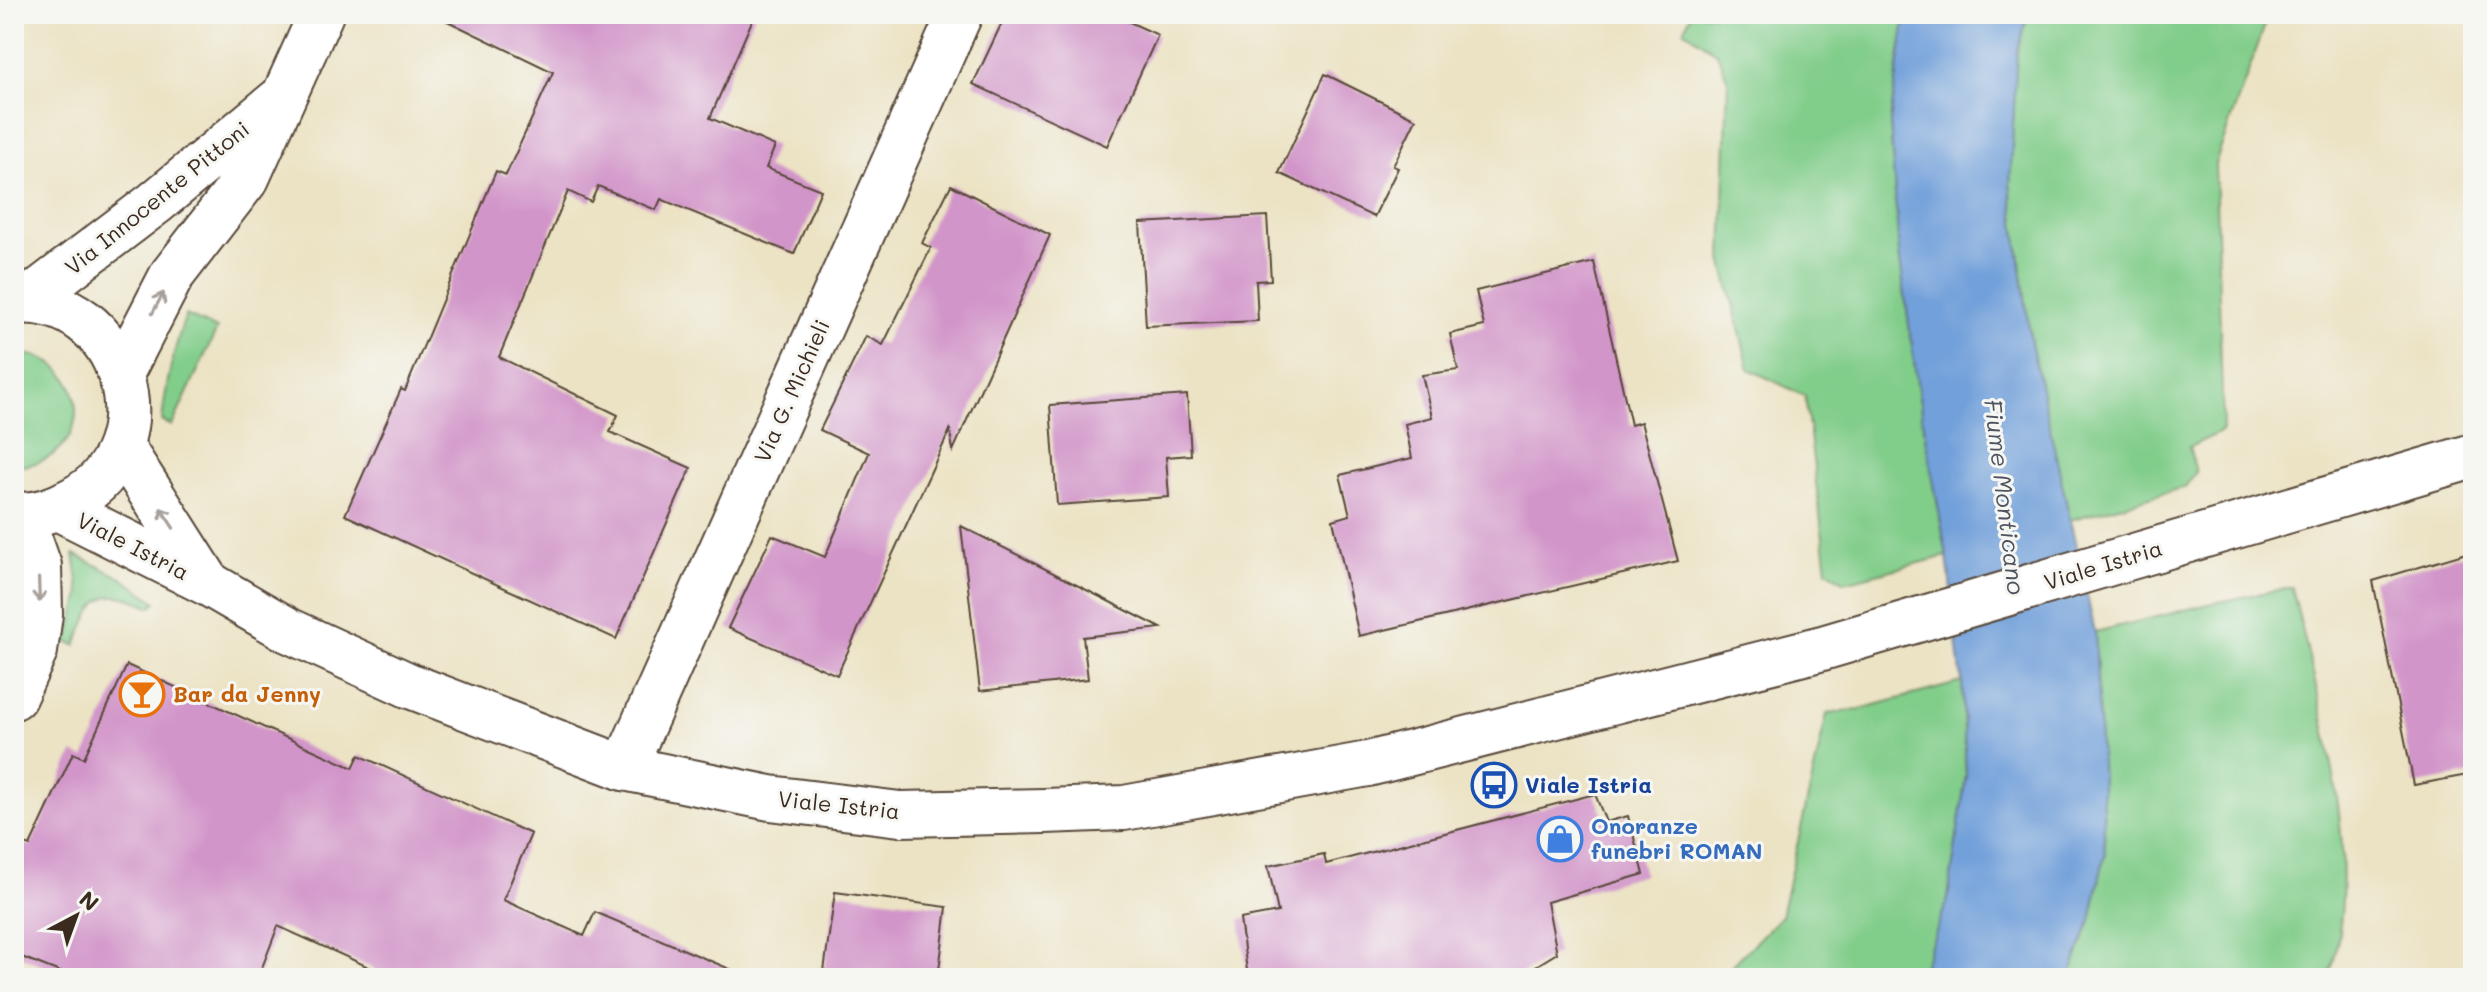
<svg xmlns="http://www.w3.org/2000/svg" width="2487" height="992" font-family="Mali,sans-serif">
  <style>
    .green { fill: #81cd8a; stroke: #5e7c54; stroke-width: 2 }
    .water { fill: #72a0da; stroke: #56657c; stroke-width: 2 }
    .building { fill: #d295c9 }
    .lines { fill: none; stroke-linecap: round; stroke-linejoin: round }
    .minor-casing { stroke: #564637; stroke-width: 48 }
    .tertiary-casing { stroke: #564637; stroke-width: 48 }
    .minor { stroke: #fff; stroke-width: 44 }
    .tertiary { stroke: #fff; stroke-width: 44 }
    .oneway { stroke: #a79f9a }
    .labels { text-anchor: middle; stroke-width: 6; stroke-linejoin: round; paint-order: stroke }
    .street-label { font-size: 22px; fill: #3b2a1e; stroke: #f6f6f2 }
    .food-label { font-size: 22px; font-weight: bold; fill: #c56008; stroke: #f6f6f2; text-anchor: start }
    .transit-label { font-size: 22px; font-weight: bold; fill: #164399; stroke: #f6f6f2; text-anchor: start }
    .shop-label { font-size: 22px; font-weight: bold; fill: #366cbe; stroke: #f6f6f2; text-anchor: start }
    .water-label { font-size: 24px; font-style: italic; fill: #4e5360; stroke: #f6f6f2 }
  </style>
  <rect width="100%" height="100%" fill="#f6f6f2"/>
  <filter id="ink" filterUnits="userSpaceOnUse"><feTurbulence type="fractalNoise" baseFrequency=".0125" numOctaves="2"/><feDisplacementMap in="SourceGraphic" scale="16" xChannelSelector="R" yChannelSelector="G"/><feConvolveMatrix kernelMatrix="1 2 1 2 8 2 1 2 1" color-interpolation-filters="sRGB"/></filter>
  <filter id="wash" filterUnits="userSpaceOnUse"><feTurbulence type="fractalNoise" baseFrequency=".006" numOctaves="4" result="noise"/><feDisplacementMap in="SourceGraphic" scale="32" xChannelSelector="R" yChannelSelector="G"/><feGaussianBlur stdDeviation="1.8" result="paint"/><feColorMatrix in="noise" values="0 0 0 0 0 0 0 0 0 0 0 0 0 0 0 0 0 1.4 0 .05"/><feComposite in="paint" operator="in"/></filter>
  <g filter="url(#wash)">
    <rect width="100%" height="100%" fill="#ece3c4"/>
    <path class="green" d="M1691 14H1906L1890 122 1899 253 1922 418 1947 556 1845 582 1827 570 1805 396 1749 369 1722 259 1728 80 1717 53 1684 30Z
      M2029 14H2269L2215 164 2223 431 2189 447 2196 472 2185 487 2070 520 2031 343 2010 184 2017 50Z
      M186 315 217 329 172 426 162 421C166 384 173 350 186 315Z
      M14 354C91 350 102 462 14 467Z
      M74 554 122 578 156 602 151 607C100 583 95 599 76 645L67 642 80 595Z
      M2292 587C2320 707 2366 857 2329 978H2069L2091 920 2105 853 2095 632 2209 604Z
      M1962 682 1966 775 1948 899 1919 978H1720L1781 916 1827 714 1856 710Z"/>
    <path class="water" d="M1906 14H2029L2017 50 2010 184 2031 343 2095 632 2105 853 2091 920 2069 978H1919L1948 899 1966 775 1962 682 1947 556 1922 418 1899 253 1890 122Z"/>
    <g id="blocks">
      <path class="building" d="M433 14H755L710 118 775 146 766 168 821 190 794 254 661 199 656 210 598 186 591 202 568 191 499 357 618 415 610 432 691 468 616 639 345 515 401 389 405 391 496 171 506 175 553 72Z
        M1006 14H1112L1158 35 1107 146 973 84Z
        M1325 74 1416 119 1393 166 1398 168 1374 217 1279 173Z
        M951 185 1050 235 953 451 950 430 837 675 728 628 772 535 825 557 869 453 820 430 866 336 883 345 931 248 922 243Z
        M1267 216 1271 280 1256 281 1258 321 1146 326 1140 223Z
        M1594 262 1631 425 1641 422 1678 561 1359 636 1333 520 1350 515 1340 475 1412 458 1405 424 1432 417 1422 375 1458 370 1450 334 1484 326 1476 291Z
        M1187 395 1191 455 1166 457 1169 497 1057 505 1050 405Z
        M961 526 1161 628 1083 637 1088 679 980 691Z
        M2473 551V774L2414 785 2373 581Z
        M127 665 353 768 359 755 531 834 503 900 584 936 595 912 751 978H393L278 926 258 978H75L14 954V840L30 846 73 753 84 758Z
        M1595 794 1606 822 1628 816 1644 874 1547 902 1557 953 1516 978H1248L1240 919 1278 912 1268 866 1324 854 1326 864Z
        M835 892 947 907 938 978H823Z"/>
    </g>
  </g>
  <g filter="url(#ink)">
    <use href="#blocks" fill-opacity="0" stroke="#564637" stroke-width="2"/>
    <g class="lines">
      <g class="minor-casing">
        <path id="minor" d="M26 301 155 203 278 101
          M122 372 172 275 247 178 321 14
          M14 697 35 651 40 614 39 566 21 515
          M624 768 960 14"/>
      </g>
      <g class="tertiary-casing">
        <path id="tertiary" d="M14 302C124 291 171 449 72 500 54 510 35 517 14 514
          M121 446 209 584
          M58 508 209 584 288 630 408 685 624 768 770 798 900 814 1045 811 1124 808 1368 764 1819 649 2473 456"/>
      </g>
      <use href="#minor" class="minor"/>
      <use href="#tertiary" class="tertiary"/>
    </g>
    <defs><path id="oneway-shaft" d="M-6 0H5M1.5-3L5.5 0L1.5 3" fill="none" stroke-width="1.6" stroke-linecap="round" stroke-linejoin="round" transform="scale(2)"/></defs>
    <g class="oneway">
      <use href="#oneway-shaft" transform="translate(158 303) rotate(-62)"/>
      <use href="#oneway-shaft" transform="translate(167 518) rotate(-123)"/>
      <use href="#oneway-shaft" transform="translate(39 590) rotate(88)"/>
    </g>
  </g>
  <defs>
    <g id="bar-ring" transform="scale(2.3)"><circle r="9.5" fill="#f6f6f2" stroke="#e8710a" stroke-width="1.5"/><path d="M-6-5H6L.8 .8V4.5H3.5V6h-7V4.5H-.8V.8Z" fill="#e8710a"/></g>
    <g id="bus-ring" transform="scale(2.3)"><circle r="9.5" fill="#f6f6f2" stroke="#1a4fb4" stroke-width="1.5"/><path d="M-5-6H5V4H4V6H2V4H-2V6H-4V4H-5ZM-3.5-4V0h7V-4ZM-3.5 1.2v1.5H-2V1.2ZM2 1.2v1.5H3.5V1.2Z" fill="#1a4fb4"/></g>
    <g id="shop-ring" transform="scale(2.3)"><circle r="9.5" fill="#f6f6f2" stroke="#3f7fe0" stroke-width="1.5"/><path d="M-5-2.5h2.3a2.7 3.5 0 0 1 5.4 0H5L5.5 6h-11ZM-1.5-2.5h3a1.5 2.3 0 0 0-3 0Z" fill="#3f7fe0"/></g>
  </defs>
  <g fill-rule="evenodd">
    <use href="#bar-ring" x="142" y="694"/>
    <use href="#bus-ring" x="1494" y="785"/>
    <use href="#shop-ring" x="1560" y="839"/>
  </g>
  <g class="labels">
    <g class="street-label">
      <text transform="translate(157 198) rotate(-39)" y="8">Via Innocente Pittoni</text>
      <text transform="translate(792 391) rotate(-66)" y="8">Via G. Michieli</text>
      <text transform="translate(133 546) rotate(27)" y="8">Viale Istria</text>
      <text transform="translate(2103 565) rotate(-17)" y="8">Viale Istria</text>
      <text transform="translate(839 805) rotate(6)" y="8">Viale Istria</text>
    </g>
    <g class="food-label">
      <text x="173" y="702">Bar da Jenny</text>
    </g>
    <g class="transit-label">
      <text x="1525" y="793">Viale Istria</text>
    </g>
    <g class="shop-label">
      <text x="1591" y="834">Onoranze<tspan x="1591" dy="25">funebri ROMAN</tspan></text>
    </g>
    <g class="water-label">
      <text transform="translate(2004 497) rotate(83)" y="8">Fiume Monticano</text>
    </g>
  </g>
  <rect width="2487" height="992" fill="none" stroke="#f6f6f2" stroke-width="48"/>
  <g transform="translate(76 916) rotate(41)" stroke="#f6f6f2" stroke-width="6" paint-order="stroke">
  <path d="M0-6L14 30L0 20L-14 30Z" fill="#3b2a1e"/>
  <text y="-12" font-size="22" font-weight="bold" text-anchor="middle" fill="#3b2a1e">N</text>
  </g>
</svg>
